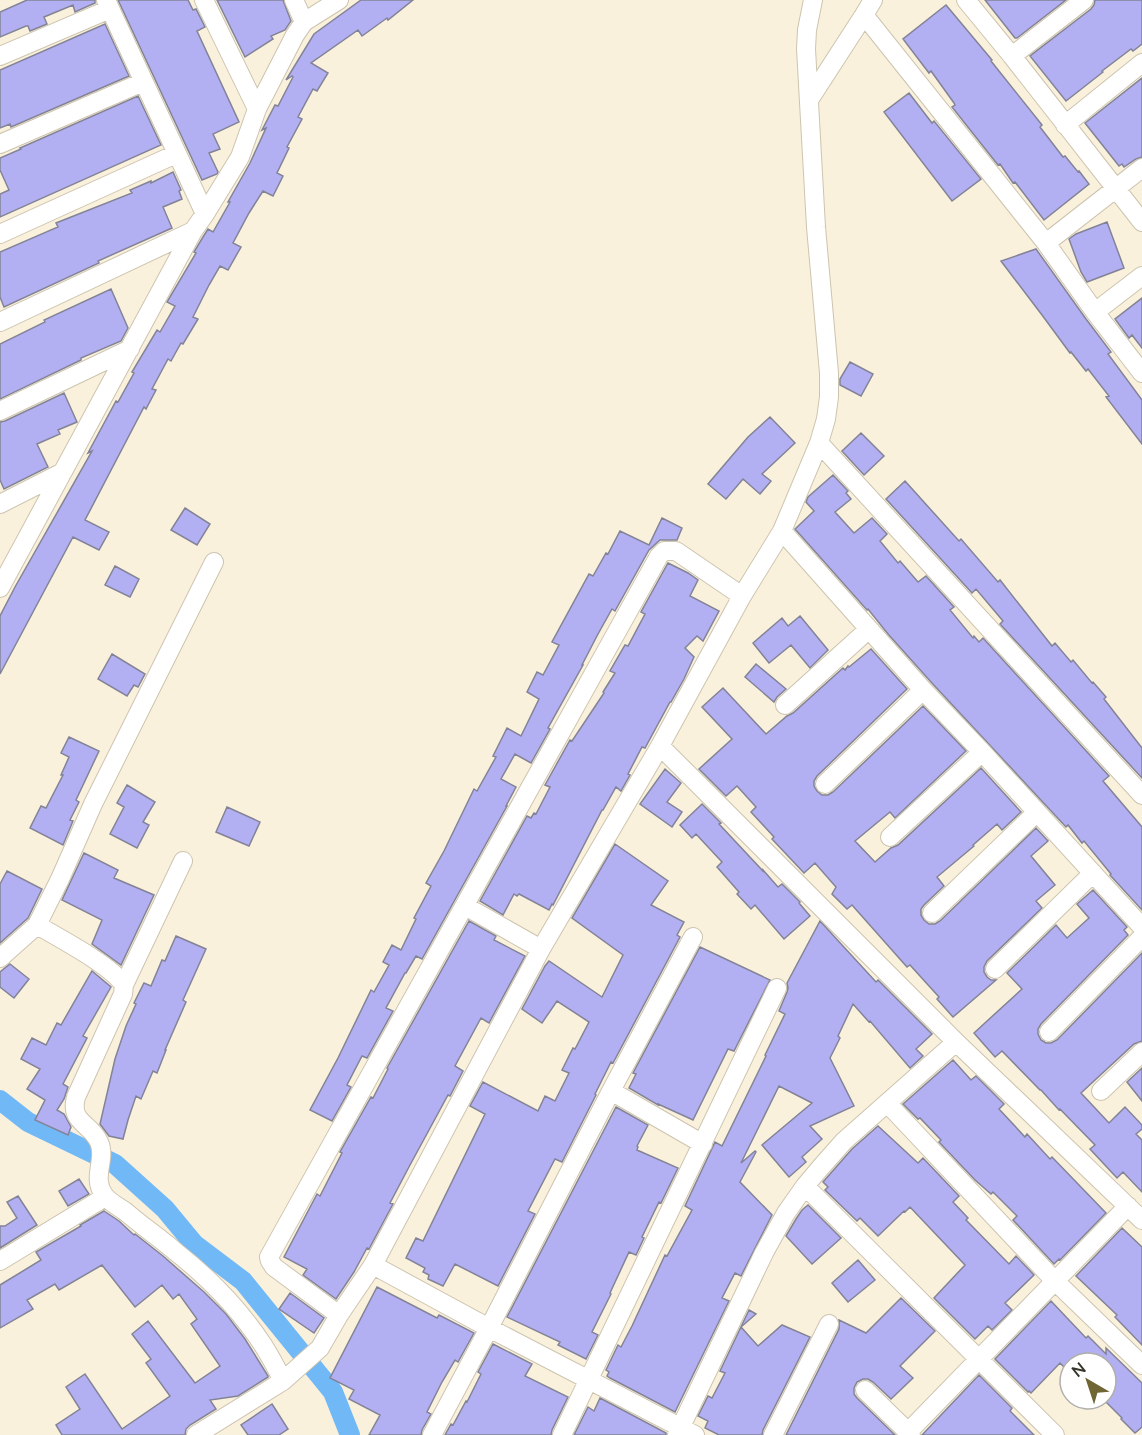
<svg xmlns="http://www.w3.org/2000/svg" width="1142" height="1435" font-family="Lato,sans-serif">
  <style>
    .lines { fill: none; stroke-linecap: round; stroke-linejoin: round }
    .canal { stroke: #71b8f7; stroke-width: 20 }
    .building { fill: #b2b0f2; stroke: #838397; stroke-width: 1.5 }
    .minor-casing { stroke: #cdc4b0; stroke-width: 20 }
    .minor { stroke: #fff; stroke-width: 18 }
  </style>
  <rect width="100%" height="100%" fill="#faf1dc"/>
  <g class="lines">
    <path class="canal" d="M0 1100 28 1122 115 1164 165 1209 194 1244 243 1281 333 1392 350 1435"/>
  </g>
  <path class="building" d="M27 0H95V3L75 12 73 5 44 17 47 24 30 31 28 26H26L0 37V12Z
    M118 0H188L193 10 196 9 205 27 197 31 239 122 213 134 220 149 209 153 218 172 217 174 202 180Z
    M217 0H283L291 21 285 30 271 36 273 39 245 57Z
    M361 0H413L388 20 387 18 362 36 358 30 311 63 328 73 317 91 313 89 298 117 302 119 287 147 289 148 277 173 283 176 273 196 263 191 249 213 233 243 241 247 228 270 220 266 209 285 193 317 198 319 183 344 181 343 171 361 168 359 152 389 156 390 146 409 144 407 85 520 109 532 99 550 73 537 0 674V616L15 587 92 451 88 453 116 401 118 402 134 373 132 372 157 330 160 332 175 306 167 302 196 253 194 252 203 237 208 229 213 232 230 202H228L250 163 266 128 262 130 275 105 278 106 293 77 292 76 286 80 314 34Z
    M985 0H1066L1017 38H1015Z
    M1095 0H1142V44L1133 51 1131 49 1102 71 1103 72 1066 101 1030 56 1091 9 1094 5Z
    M946 5 992 60 991 61 1042 125 1040 127 1063 157 1065 156 1078 172 1079 171 1089 184 1044 220 1015 182 1013 183 1000 164 998 165 952 107 955 105 954 103 931 71 929 73 903 39Z
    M105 24 129 76 11 127 10 124 0 128V70Z
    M1142 78V157L1136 159 1124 167 1122 164 1119 166 1085 123Z
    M909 93 932 123 934 121 981 179 952 201 884 112Z
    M138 96 161 145 0 217V194L9 190 0 170V158L21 149 20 148Z
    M173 172 181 190 179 191 182 199 163 207 172 228 98 261 99 263 4 307 0 297V252L58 227 56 223 132 193 130 190 151 181V183Z
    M1107 222 1124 268 1087 282 1081 272 1069 239 1076 234Z
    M1036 249 1086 319 1111 352 1108 354 1142 400V444L1106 397 1109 396 1088 369 1086 371 1071 352 1070 353 1042 315 1001 261Z
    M111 289 128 328 121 341 81 358V360L0 399V344L45 322 44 320Z
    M1142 298V348L1132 335 1129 338 1115 319Z
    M850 362 873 374 861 396 840 385V379Z
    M64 393 77 422 58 430 60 434 37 444 48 467 4 489 0 480V422L5 421Z
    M770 417 795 443 762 474 771 481 760 494 743 479 726 499 708 484 748 437Z
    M861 433 884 456 864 475 842 451Z
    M833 475 848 491 846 493 851 499 835 512 854 533 872 518 887 534 880 541 898 563 900 561 918 582 926 576 954 607 950 610 973 638 974 636 979 642 983 638 1109 776 1103 781 1142 827V910L1110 875 1111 874 1084 841 1082 843 1068 825 1066 827 931 682 888 634 868 609 867 610 795 529 814 511 806 502 808 497Z
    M905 481 959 541 961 539 998 582 1000 580 1052 646 1055 643 1071 662 1073 660 1092 683 1093 682 1106 697 1104 699 1142 748V778L1000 624 1003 621 976 589 972 593 886 499Z
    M185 508 210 524 197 545 171 530Z
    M662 518 682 528 677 540H660L649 550 615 611 612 609 598 634 582 665H583L548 728 550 729 531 763 515 754 501 779 516 787 506 806H507L422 959 416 956 406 973H405L386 1008 393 1011 367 1058 362 1056 347 1085 351 1087 332 1121 310 1110 338 1058 371 990 374 992 389 965 383 962 392 945 401 950 416 919 414 918 431 886 426 883 444 851 474 789 477 791 496 757 493 756 507 728 521 736 539 699 527 692 537 672 543 675 559 645 552 642 589 574 593 576 606 553 608 554 620 531 649 545Z
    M668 563 688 573 698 580 690 596 719 611 703 641 697 636 685 648 694 657 684 679 671 702H670L645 748 642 747 628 774 630 775 621 791 616 787 603 810H602L553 905 552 904 549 910 519 894 517 896 514 894 503 915 480 901 527 816 531 818 534 813 536 814 550 787 545 785 570 740 572 741 604 693 603 692 615 673 610 671 625 645 628 646 645 614 641 612Z
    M115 566 139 579 130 597 105 585Z
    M800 616 828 650 810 668 791 645 769 663 753 643 782 618 788 626Z
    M871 649 907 689 817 776 814 781V786L817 791 822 795H828L833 792 923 706 966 751 895 818 890 812 855 841 875 862 891 848 898 845 981 768 1021 812 1002 830 997 824 973 845 974 846 937 877 944 886 924 905 921 909V915L924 920 929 924H935L940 921 1036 828 1048 841 1031 856 1055 885 1036 901 1042 908 987 961 984 967V972L987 977 991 980H996L953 1017 937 999 939 997 910 965 907 967 852 905 847 909 832 894 836 887 815 863 804 873 772 839 774 837 751 812 756 807 737 786 726 796 699 769 732 739 702 707 723 688 766 734 787 716 793 713 843 668 845 670 848 666 849 667Z
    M112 654 145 674 138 687 134 685 127 696 98 679Z
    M756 664 786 689 777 697 774 702 745 677Z
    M69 737 99 751 76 800 79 802 70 820 73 821 63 845 30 828 41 806 46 808 63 775H61L69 757 61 753Z
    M665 769 681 783 667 802 682 812 672 827 640 804Z
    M127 785 155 802 143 822 149 825 137 848 110 834 124 807 117 803Z
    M702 804 721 823 719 824 763 871V870L778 887 782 884 800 902 799 903 810 916 784 939 755 905 751 909 737 894 739 892 717 867 722 862 696 834 692 838 680 825Z
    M227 807 260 822 249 846 216 832Z
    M615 844 668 881 651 905 684 922 677 935 680 937 613 1063 611 1062 595 1094 596 1095 562 1162 555 1159 528 1211 535 1214 498 1286 455 1264 443 1286 428 1279 429 1275 423 1272 425 1268 406 1258 416 1238 423 1241 485 1114 470 1106 483 1082 538 1111 545 1096 555 1101 569 1073 562 1070 573 1048 575 1049 589 1022 557 1001 542 1023 522 1009 545 966 549 961 602 997 623 955 572 918Z
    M84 853 118 870 114 878 154 895 121 965 92 944 102 920 62 900Z
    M7 871 42 889 28 918 0 943V884Z
    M1093 890 1127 927 1124 930 1128 935 1041 1024 1038 1029V1034L1041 1040 1046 1043H1051L1057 1040 1142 953V1041L1134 1044 1081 1093 1109 1123 1125 1107 1142 1125V1129L1136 1134 1142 1140V1192L1123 1172 1117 1178 1090 1149 1095 1145 1060 1109 1059 1110 1041 1090H1040L1002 1051 995 1057 974 1033 1022 989 1007 973 1056 925 1067 938 1089 918 1077 904Z
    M469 921 496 936 494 940 525 956 489 1023 481 1018 455 1066 463 1071 450 1096 448 1095 410 1165 390 1203 393 1204 369 1249 367 1248 354 1272 336 1299 303 1275 307 1269 284 1257 317 1194 320 1196 342 1153 340 1152 371 1097 373 1098 388 1069 387 1068Z
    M820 921 876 982 878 980 932 1034 916 1049 923 1056 910 1068 870 1021 869 1022 853 1004 838 1036 840 1038 830 1058 854 1106 810 1126 822 1139 802 1157 806 1162 789 1177 762 1145 812 1103 779 1086 741 1163 755 1151 756 1152 740 1182 772 1215 741 1276 735 1273 722 1298 729 1301 675 1412 610 1378 607 1376 609 1372 606 1370 618 1345 621 1347 632 1326 665 1255 667 1256 692 1210 685 1206 715 1142 722 1146 766 1056 765 1055 785 1014 779 1011 787 992 788 988 787 983Z
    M176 936 206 949 183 1000 186 1002 165 1050H166L157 1073 153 1071 141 1099 136 1096 128 1120 123 1139 109 1136 100 1124 115 1059 126 1026 136 1004 134 1003 144 983 151 986 162 960 165 961Z
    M700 947 770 980 734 1051 728 1049 693 1120 658 1104V1105L629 1088 636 1074 633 1073Z
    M10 964 29 979 14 998 0 987V972Z
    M92 971 111 987 83 1036 87 1038 63 1084 68 1087 64 1099 57 1110 64 1114 71 1127 68 1135 35 1120 45 1100 27 1089 40 1069 21 1059 32 1038 46 1045 57 1023 61 1025Z
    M953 1060 971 1080 976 1076 1004 1104 999 1109 1025 1137 1027 1134 1050 1159 1052 1157 1106 1213 1060 1260 1059 1259 1054 1264 1013 1220 1017 1216 993 1192 991 1194 975 1180 939 1142 941 1140 920 1118 918 1119 903 1104Z
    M1142 1068V1101L1127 1082Z
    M616 1107 648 1125 637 1146 638 1147 637 1150 678 1168 661 1203 659 1202 642 1237 644 1238 636 1255 629 1252 610 1293 611 1294 592 1332 598 1335 586 1359 558 1345 560 1342 507 1317Z
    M878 1126 918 1163 923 1158 959 1196 953 1202 968 1218 966 1220 1009 1264 1016 1256 1034 1275 1005 1303 1012 1310 992 1330 988 1326 975 1339 934 1298 965 1265 910 1207 905 1212 904 1211 878 1236 860 1218 857 1221 825 1190 828 1187 823 1182 852 1149Z
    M79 1179 89 1194 68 1206 59 1191Z
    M18 1196 37 1225 0 1248V1226H5L17 1218 7 1202Z
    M808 1205 841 1238 812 1264 786 1236 796 1219 802 1210Z
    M104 1211 119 1221 134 1235 135 1234 163 1256 204 1292 226 1314 245 1339 268 1376V1377L238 1396 210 1400 216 1409 190 1425 186 1429 185 1435H62L56 1425 80 1409 66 1387 85 1374 122 1429 170 1396 146 1363 151 1359 132 1334 148 1321 195 1383 220 1366 191 1324 197 1319 179 1294 173 1299 162 1285 135 1307 102 1265 59 1290 55 1284 27 1300 33 1309 0 1328V1285L41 1260 36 1252 81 1226 80 1225Z
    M1122 1228 1142 1247V1345L1115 1317 1117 1315 1076 1276Z
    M858 1260 875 1280 848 1302 832 1283Z
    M377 1287 437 1318 439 1315 474 1333 458 1362 455 1360 442 1382 427 1412 431 1414 422 1430 421 1435H369L380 1415 349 1399 354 1390 330 1378Z
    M290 1293 324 1318 314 1333 279 1309Z
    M901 1298 935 1331 900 1366 913 1378 891 1399 873 1382 868 1379H863L857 1382 854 1388V1394L857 1398 895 1435H786L839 1329V1320L866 1333Z
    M1051 1301 1086 1338 1088 1336 1106 1354V1348L1142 1383V1427L1135 1433 1121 1419 1122 1418 1106 1402V1363H1070V1373L1060 1363 1031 1393 1029 1391 1028 1392 995 1359Z
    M749 1310 756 1314 741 1327 758 1346 782 1325 810 1337 763 1430 762 1435H719L705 1428 708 1421 698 1416 708 1396 712 1398 725 1373 720 1371Z
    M493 1344 532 1364 525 1376 568 1397 552 1430 551 1435H445L451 1424 453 1425 466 1401 467 1402 481 1374 478 1372Z
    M979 1375 1012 1408 1010 1411 1034 1435H922Z
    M600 1398 666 1433V1435H574L588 1407 594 1411Z
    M272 1404 288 1429 279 1435H248L241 1425Z"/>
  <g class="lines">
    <g class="minor-casing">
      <path id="minor" d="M106 0 205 214
        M204 0 257 109
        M294 0 304 22
        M966 0 1012 56 1142 222
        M864 15 1046 243 1095 312 1142 373
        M0 56 110 9
        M1012 56 1084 0
        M809 100 864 15 873 0
        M1065 125 1142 63
        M0 144 143 82
        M0 234 176 154
        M1046 243 1142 168
        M1095 312 1142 276
        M0 322 193 231
        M0 411 130 349
        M819 443 1142 795
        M0 504 63 472
        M782 531 923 690 982 752 1142 927
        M0 588 193 231 205 214 240 157 257 109 295 35 304 22 339 0
        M785 705 869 629
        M660 746 956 1042 1142 1220
        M825 784 923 690
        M890 837 982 752
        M465 906 541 949
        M932 913 1037 812
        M37 925C59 938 111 965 124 985L123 994 76 1097C69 1123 91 1123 99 1142 107 1159 91 1177 104 1195 109 1202 119 1207 126 1212 142 1226 160 1238 176 1252 209 1278 240 1310 263 1345 270 1356 277 1369 283 1381
        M0 958 37 925 60 879 93 804 214 562
        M995 969 1093 873
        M124 985 183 861
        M1049 1032 1142 937
        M611 1091 703 1144
        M1101 1091 1142 1052
        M887 1103 1054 1280 1142 1365
        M805 1186 1055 1435
        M0 1261 105 1197
        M373 1265 489 1328 695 1435
        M339 1315 274 1267 270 1261 269 1257 659 556 664 551H676L742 596
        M865 1390 911 1435
        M908 1432 1128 1206
        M196 1435 283 1381 320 1348 339 1315 373 1265 541 949 660 746 742 596 782 531 819 443 826 419 829 397V373L816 227 806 49 807 30 813 0
        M432 1435 489 1328 611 1091 693 937
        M562 1435 777 988
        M677 1435 764 1253 786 1213 805 1186 821 1167 844 1141 956 1042
        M773 1435 829 1324"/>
    </g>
    <use href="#minor" class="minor"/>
  </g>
  <g transform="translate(1088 1381) rotate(321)"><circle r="28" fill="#ffffff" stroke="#afaeab" stroke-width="1.5"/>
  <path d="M0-4.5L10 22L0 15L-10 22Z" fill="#706633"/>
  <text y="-9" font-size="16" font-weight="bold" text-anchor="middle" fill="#38352d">N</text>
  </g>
</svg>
